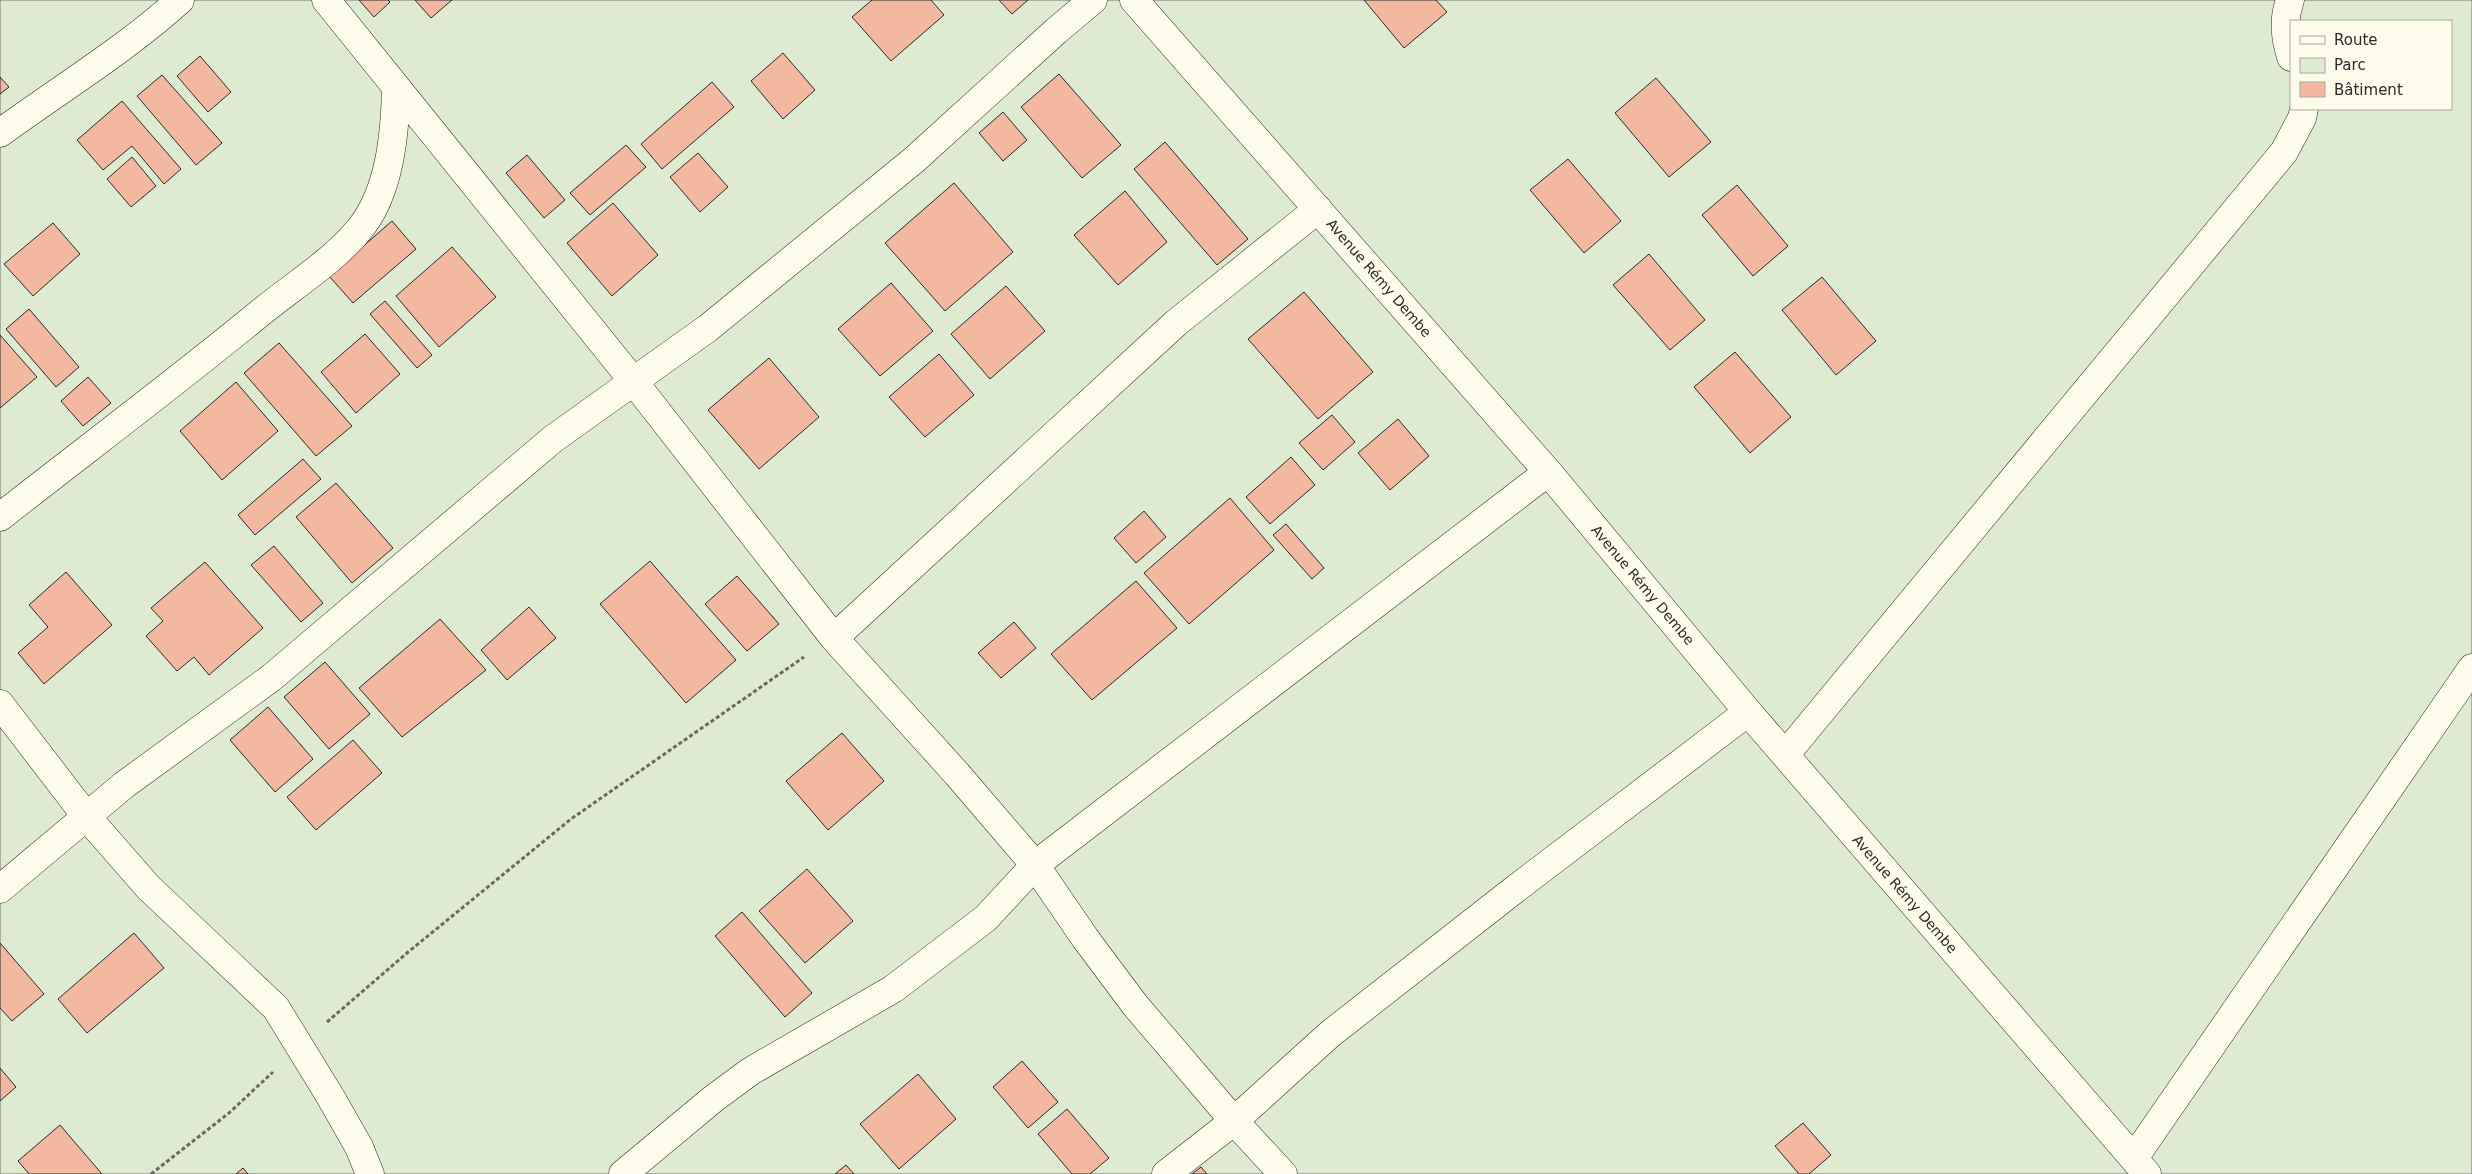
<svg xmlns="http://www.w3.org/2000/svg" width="2472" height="1174" font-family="'DejaVu Sans',sans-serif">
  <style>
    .green { fill: #deebd1; stroke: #74746e; fill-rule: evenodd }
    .building { fill: #f2b8a0; stroke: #2b2b2b }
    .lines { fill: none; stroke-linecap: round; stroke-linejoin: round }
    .minor-casing { stroke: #2b2b2b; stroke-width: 29 }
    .path { stroke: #6a6964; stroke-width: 3; stroke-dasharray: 4 2.5; stroke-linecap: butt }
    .minor { stroke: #fdfbea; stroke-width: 28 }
    .labels { text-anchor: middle; stroke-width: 4; stroke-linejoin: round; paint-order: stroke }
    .street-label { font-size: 14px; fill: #2b2b2b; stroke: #fdfbea }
  </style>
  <rect width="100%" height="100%" fill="#fdfbea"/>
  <path class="green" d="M0 0H2472V1174H0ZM2291 21H2451V109H2291Z"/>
  <path class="building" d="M359 0H388L390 2 374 17Z
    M415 0H452L431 18Z
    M872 0H931L944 15 891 61 852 17Z
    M999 0H1028L1012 14Z
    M1364 0H1436L1447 12 1404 48Z
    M783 53 815 90 783 119 751 81Z
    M200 56 231 92 208 112 177 76Z
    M1059 74 1121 145 1082 178 1021 107Z
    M162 75 222 143 196 165 137 96Z
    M0 77 9 87 0 94Z
    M1656 78 1711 142 1669 177 1615 113Z
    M712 82 734 107 662 169 641 144Z
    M122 101 181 169 164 184 132 146 103 170 77 140Z
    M1003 112 1027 140 1003 161 979 133Z
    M1165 142 1248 239 1217 265 1134 169Z
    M626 145 646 167 590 215 570 193Z
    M698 153 728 187 700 212 670 177Z
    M527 155 565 200 544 218 506 173Z
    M132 157 156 186 131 207 107 179Z
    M1568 159 1621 221 1584 253 1530 190Z
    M954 183 1013 252 945 311 885 243Z
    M1737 185 1788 246 1753 276 1702 215Z
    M1125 191 1167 242 1118 285 1074 235Z
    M613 203 658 255 612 296 567 243Z
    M392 221 416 249 353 303 329 276Z
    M53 223 80 254 33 296 4 264Z
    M452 247 496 297 439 347 396 296Z
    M1649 254 1705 320 1670 350 1613 285Z
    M1822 277 1876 341 1836 375 1782 310Z
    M891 283 933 331 880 376 838 329Z
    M1006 286 1045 331 990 379 951 334Z
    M1304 292 1373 372 1318 419 1248 339Z
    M385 301 432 355 417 368 370 314Z
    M29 309 79 367 56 387 6 329Z
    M365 334 400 374 356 413 321 372Z
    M0 335 37 377 0 408Z
    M279 343 352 426 316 456 244 373Z
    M1735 352 1791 417 1750 453 1694 387Z
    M939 354 974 395 925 437 889 397Z
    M769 358 819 417 759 469 708 410Z
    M88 377 111 403 83 426 61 401Z
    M236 382 278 431 222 480 180 431Z
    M1332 415 1355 442 1323 470 1299 443Z
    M1398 419 1429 456 1390 490 1358 453Z
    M1291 457 1315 485 1270 524 1246 497Z
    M303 459 321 479 255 535 238 515Z
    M336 483 393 548 352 583 296 517Z
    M1230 498 1274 550 1189 624 1144 573Z
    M1144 511 1166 537 1136 563 1114 538Z
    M1286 524 1324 568 1312 579 1273 535Z
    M274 546 323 603 301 622 251 565Z
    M650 561 736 660 686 703 600 604Z
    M205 562 263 628 209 675 194 657 177 671 146 636 163 621 151 608Z
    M66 572 112 625 44 684 18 653 48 627 29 605Z
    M737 576 779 624 747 651 705 604Z
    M1136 581 1177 628 1092 700 1051 654Z
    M529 607 556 638 507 680 481 650Z
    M440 619 486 670 402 737 359 688Z
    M1014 622 1036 648 1001 678 978 653Z
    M325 662 370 714 329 749 284 697Z
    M268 707 313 759 275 792 230 740Z
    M842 733 884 781 828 830 786 781Z
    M353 740 382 773 316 830 287 797Z
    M807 869 853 921 805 963 759 911Z
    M742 912 812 993 785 1017 715 936Z
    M134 933 164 968 87 1033 58 999Z
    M0 943 44 994 12 1021 0 1008Z
    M1022 1061 1058 1102 1028 1128 993 1087Z
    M0 1068 16 1087 0 1101Z
    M918 1074 956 1119 899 1169 860 1124Z
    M1067 1109 1109 1158 1090 1174H1072L1038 1134Z
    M1803 1123 1831 1155 1809 1174H1799L1775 1146Z
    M60 1125 102 1174H29L18 1161Z
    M846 1165 854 1174H835Z
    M1201 1167 1207 1174H1192Z
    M243 1168 248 1174H236Z"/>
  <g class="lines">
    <g class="minor-casing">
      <path id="minor" d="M326 0 634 382 834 638 957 774 1035 865 1085 938 1135 1005 1234 1121 1283 1174
        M1134 0 1548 472 1748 712 2147 1174
        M2290 0C2283 20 2285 37 2291 57
        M0 133C60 89 125 50 180 0
        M0 517C88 448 179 380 265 309 295 285 334 260 358 231 390 194 395 134 396 88
        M834 638 1176 323 1318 209
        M0 704 86 816 148 887 276 1008 330 1096 359 1147 370 1174
        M1785 755 2284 152 2302 118 2304 109
        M0 889 124 785 271 678 553 439 708 328 914 160 1056 31 1093 0
        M2134 1158 2472 668
        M623 1174 713 1099 751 1071 893 989 986 918 1035 865 1548 472
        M1166 1174 1234 1121 1330 1034 1514 890 1748 712"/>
    </g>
    <path class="path" d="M327 1022 407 953 571 819 804 657
      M151 1174 229 1113 273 1072"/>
    <use href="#minor" class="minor"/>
  </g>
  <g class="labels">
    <g class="street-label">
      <text transform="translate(1379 278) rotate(49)" y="5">Avenue Rémy Dembe</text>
      <text transform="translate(1643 585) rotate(50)" y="5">Avenue Rémy Dembe</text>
      <text transform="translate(1905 894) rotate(49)" y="5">Avenue Rémy Dembe</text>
    </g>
  </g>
  <rect x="2290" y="20" width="162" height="90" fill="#fdfbea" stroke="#a9a89e"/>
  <rect x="2300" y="36" width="25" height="8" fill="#fdfbea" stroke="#a9a89e"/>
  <text x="2334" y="45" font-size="15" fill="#2b2b2b">Route</text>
  <rect x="2300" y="58" width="25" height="15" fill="#deebd1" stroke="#a9a89e"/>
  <text x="2334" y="70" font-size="15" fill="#2b2b2b">Parc</text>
  <rect x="2300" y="82" width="25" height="15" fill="#f2b8a0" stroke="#a9a89e"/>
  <text x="2334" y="95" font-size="15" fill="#2b2b2b">Bâtiment</text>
</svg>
